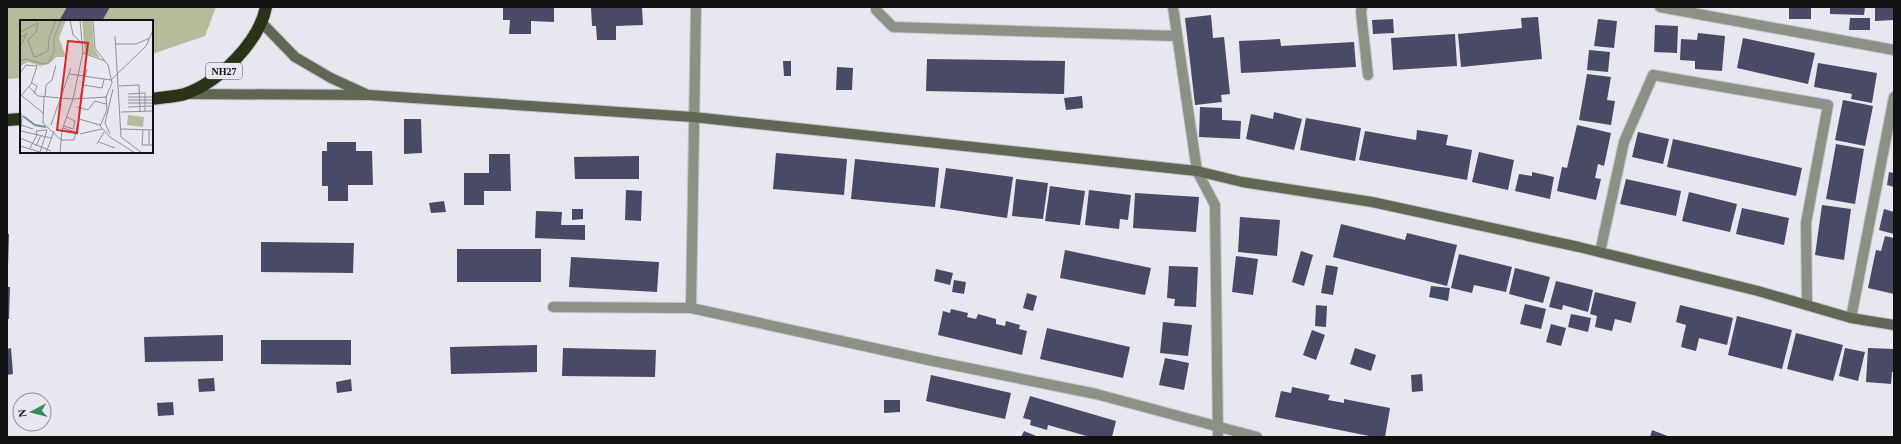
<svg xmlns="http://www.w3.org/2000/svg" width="1901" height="444" font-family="Georgia,serif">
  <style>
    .green { fill: #b8bb9b }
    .building { fill: #484a66 }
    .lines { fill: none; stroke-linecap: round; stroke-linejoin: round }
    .street-casing { stroke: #c4c5cc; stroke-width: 12 }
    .secondary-casing { stroke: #c4c5cc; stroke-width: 12 }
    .highway-casing { stroke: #c4c5cc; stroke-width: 14 }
    .street { stroke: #8b9184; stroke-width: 10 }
    .secondary { stroke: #606855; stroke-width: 10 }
    .highway { stroke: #293319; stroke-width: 12 }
    .labels { text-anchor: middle; stroke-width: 4; stroke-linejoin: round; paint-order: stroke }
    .shield { fill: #e6e7ef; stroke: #505155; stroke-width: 1 }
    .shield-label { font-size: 10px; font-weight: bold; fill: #101113 }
    .inset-river { fill: none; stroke: #7390a5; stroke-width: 2 }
    .inset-road { fill: none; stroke: #909197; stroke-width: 1 }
    .view { fill: #d62828; fill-opacity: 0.15; stroke: #d62828; stroke-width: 2 }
    .inset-edge { fill: none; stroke: #101113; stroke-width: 2 }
  </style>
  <rect width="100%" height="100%" fill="#e6e7ef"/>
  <path class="green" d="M7 7H216L205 36 152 54V21H21V78L7 79Z"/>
  <path class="building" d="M67 7H110L102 21H59Z
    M503 7H554V22L531 21V34H509L510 20H503Z
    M591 7H642L643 25 616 26V40H597L596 26H592Z
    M1789 7H1811V19H1789Z
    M1830 7H1865L1864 15 1830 14Z
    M1875 7H1894V20L1875 21Z
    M1211 15 1213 38 1224 37 1230 94 1221 95 1222 102 1195 105 1185 18Z
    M1538 17 1542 59 1461 67 1458 34 1522 28 1521 18Z
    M1850 18H1870V30H1849Z
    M1393 19 1394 33 1373 34 1372 20Z
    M1598 19 1617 21 1614 48 1594 46Z
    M1655 25 1678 26 1677 53 1654 52Z
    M1698 33 1725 36 1722 71 1695 69V61L1680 60 1681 39 1697 40Z
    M1455 34 1457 66 1393 70 1391 38Z
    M1743 38 1815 53 1808 84 1737 68Z
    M1280 39 1281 46 1354 42 1356 67 1241 73 1239 41Z
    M1589 50 1610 52 1608 72 1587 70Z
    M927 59 1065 61 1064 94 926 91Z
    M783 61H791V76H784Z
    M1818 63 1877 73 1872 103 1851 99 1852 94 1814 87Z
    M837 67 853 68 852 90H836Z
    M1587 74 1611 77 1607 100 1615 101 1611 125 1579 120Z
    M1082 96 1083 108 1066 110 1064 98Z
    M1843 100 1873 106 1865 146 1835 140Z
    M1200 107 1222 108V120L1241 121 1240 139 1199 137Z
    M1274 112 1302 119 1294 150 1246 139 1251 114 1273 119Z
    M1306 118 1361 128 1355 161 1300 150Z
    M404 119H421L422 153 404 154Z
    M1577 125 1611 133 1604 166 1598 164 1595 178 1601 179 1596 200 1557 191 1562 167 1567 168Z
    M1417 130 1448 135 1446 145 1472 150 1467 180 1359 160 1365 131 1416 140Z
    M1638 132 1669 139 1663 164 1632 157Z
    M1673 139 1802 168 1796 196 1667 167Z
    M327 142H356V151H372L373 185H348V201H328V186H322V151H327Z
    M1836 144 1864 149 1855 204 1826 199Z
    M1479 152 1514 160 1508 190 1472 182Z
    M776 153 847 159 844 195 773 189Z
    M489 154H510L511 191H484V205H464V173H489Z
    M639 156V179H575L574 157Z
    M855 159 939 168 935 207 851 199Z
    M946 168 1013 177 1007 218 940 208Z
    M1532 172 1554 177 1550 199 1515 191 1519 174 1532 176Z
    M1889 172 1894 173V187L1887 185Z
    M1016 179 1048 183 1043 219 1012 216Z
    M1626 179 1681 191 1676 216 1620 204Z
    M1050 186 1085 191 1080 225 1045 221Z
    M626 190 642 191 641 221 625 220Z
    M1089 190 1131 195 1128 220 1120 219 1119 229 1085 225Z
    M1689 192 1737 204 1730 232 1682 221Z
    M1135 193 1199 197 1196 232 1133 228Z
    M444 201 446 212 431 213 429 203Z
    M1822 205 1851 209 1844 260 1815 255Z
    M1742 208 1789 218 1784 245 1736 234Z
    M572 209H583V219L572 220Z
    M1884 209 1894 212V234L1879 230Z
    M536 211 562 212 561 225H585V240L535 238Z
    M1240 217 1280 220 1277 256 1238 252Z
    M1341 224 1405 240 1407 233 1457 245 1447 286 1333 257Z
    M7 234H9L8 266 7 265Z
    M1885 236 1894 238V294L1868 288 1876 250 1881 251Z
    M261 242 354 243 353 273 261 272Z
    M457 249H541V282H457Z
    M1065 250 1151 268 1145 295 1060 278Z
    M1301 251 1313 255 1304 286 1292 282Z
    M1459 254 1512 267 1506 292 1474 285 1472 293 1451 288Z
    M1236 256 1258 259 1253 295 1232 292Z
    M571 257 659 262 657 292 569 287Z
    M1326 265 1338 267 1333 295 1321 293Z
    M1169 266 1198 267 1196 307 1174 306 1175 299 1167 298Z
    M1515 268 1550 277 1543 303 1509 294Z
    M936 269 953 273 950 285 934 281Z
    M954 280 966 282 964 294 952 292Z
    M1556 281 1593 290 1588 312 1563 305 1562 310 1549 307Z
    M1431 286 1450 288 1448 301 1429 297Z
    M7 287H10L9 319H7Z
    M1595 292 1636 302 1631 323 1615 319 1612 331 1595 327 1597 316 1590 314Z
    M1027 293 1037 296 1033 311 1023 308Z
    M1525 304 1546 309 1541 329 1520 324Z
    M1316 305 1327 306 1326 327 1315 326Z
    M1680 305 1733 318 1727 345 1699 338 1696 351 1681 347 1686 325 1676 322Z
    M951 309 968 313 967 317 976 319 978 314 996 319V324L1005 326 1006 321 1020 325 1019 329 1027 331 1022 355 938 335 943 311 950 313Z
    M1571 314 1591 318 1588 332 1568 327Z
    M1737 316 1792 330 1782 369 1728 355Z
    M1163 322 1192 325 1188 356 1160 353Z
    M1551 324 1566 328 1561 346 1546 342Z
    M1047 328 1130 347 1123 378 1040 359Z
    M1312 330 1325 335 1316 360 1303 355Z
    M1796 333 1843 345 1833 381 1787 369Z
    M223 335V361L145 362 144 337Z
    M261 340H351V365L261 364Z
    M537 345V372L451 374 450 347Z
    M11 348 13 374 7 375V349Z
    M563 348 656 350 655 377 562 376Z
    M1355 348 1376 355 1371 371 1350 364Z
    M1845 348 1865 352 1858 381 1839 376Z
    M1868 348 1894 349V372H1892L1891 384 1866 382Z
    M1165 358 1189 363 1184 390 1159 385Z
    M1422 374 1423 391 1412 392 1411 375Z
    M931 375 1011 393 1005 419 926 401Z
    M214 378 215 391 199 392 198 379Z
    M351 379 352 391 337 393 336 382Z
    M1292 387 1330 395 1328 400 1344 403V399L1390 408 1385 437H1374L1275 417 1281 391 1291 393Z
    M1030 396 1116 421 1112 437H1090L1048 425 1047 430 1030 425 1031 420 1023 418Z
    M884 400H900V412L884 413Z
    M173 402 174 415 158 416 157 403Z
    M1652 430 1670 437H1650Z
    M1024 431 1036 436 1035 437H1021Z"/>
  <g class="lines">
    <g class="street-casing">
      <path id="street" d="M876 7V10L893 27 1177 36
        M1173 7 1197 171 1215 205 1218 437
        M1362 7 1361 12 1368 75
        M1660 7 1894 50
        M1600 252 1624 142 1653 75 1828 105 1806 223 1807 305
        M553 307 691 308 933 361 1096 394 1257 437
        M691 308 696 7
        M1851 318 1894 97"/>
    </g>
    <g class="secondary-casing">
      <path id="secondary" d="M262 23 295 57 331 78 366 94
        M187 94 369 95 693 117 1197 171 1242 182 1372 202 1579 247 1758 291 1851 318 1894 325"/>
    </g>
    <g class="highway-casing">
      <path id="highway" d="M152 99C163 97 175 97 185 94 219 82 259 42 266 7
        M7 120 21 119"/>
    </g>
    <use href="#street" class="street"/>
    <use href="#secondary" class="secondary"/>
    <use href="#highway" class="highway"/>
  </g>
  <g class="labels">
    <rect class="shield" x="206" y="63" width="36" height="16" rx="3"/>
    <g class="shield-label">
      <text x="224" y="75">NH27</text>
    </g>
  </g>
  <g transform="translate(20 20)">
    <rect width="133" height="133" fill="#e6e7ef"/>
    <path d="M0 0H46L39 18 46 37H36L29 44 20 46 8 42 0 46ZM62 0H72L74 28 80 38 65 33ZM108 95 124 97 123 107 107 105Z" fill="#b8bb9b"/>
    <path class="inset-river" d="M3 96 15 105 26 107"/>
    <path class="inset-road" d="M50 0 53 15 61 22M60 0 63 33 85 41M73 0 75 28 88 45 92 63 86 77 87 90 80 106 90 117 115 133M0 12 18 3 16 12 8 20 14 37 18 36 28 31 29 18 36 0M95 16 101 117 122 133M0 18 7 13 0 27M95 24H116L130 18M0 41 5 39 24 44 29 42 34 32V18L41 0M0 53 6 45 17 46 11 64 0 77M50 54 91 60 126 26 133 10M12 63 17 66 14 74M64 65 82 68 84 59M99 66 119 65 120 92M9 67 18 76 52 79 87 77M108 74 125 73V91M1 75 23 93M25 76 26 65 32 60 36 45M24 77 23 103 41 120H54L59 99 80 105M108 77H133M60 78 67 49M108 80H133M108 83H133M57 87 68 90 75 81 86 84M108 87 133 86M0 92 2 97 0 116M101 92 133 91M1 105 13 109M31 105 51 48M44 106 53 109 55 101 47 97M43 108 55 112M101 109 133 110M123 110 122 125H133M1 111 31 118M60 114 82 109M90 114 85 103 93 69M17 115 16 111 27 110 20 132M0 118 31 131M79 122 95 128M77 124 84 112M129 125V110M16 126 21 115M10 128 17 115M0 133V126L20 132M26 133 34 111M40 133 42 110 53 79 63 32"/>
    <path class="view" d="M48 21 68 23 57 113 37 110Z"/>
    <rect width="133" height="133" class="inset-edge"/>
  </g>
  <rect width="1901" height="444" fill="none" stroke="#101113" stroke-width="16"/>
  <g transform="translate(32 412) rotate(263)"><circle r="19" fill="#e6e7ef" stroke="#909197"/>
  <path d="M0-3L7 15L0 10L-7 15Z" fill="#388b5d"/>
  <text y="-6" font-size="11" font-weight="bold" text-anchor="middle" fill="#101113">N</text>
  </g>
</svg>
